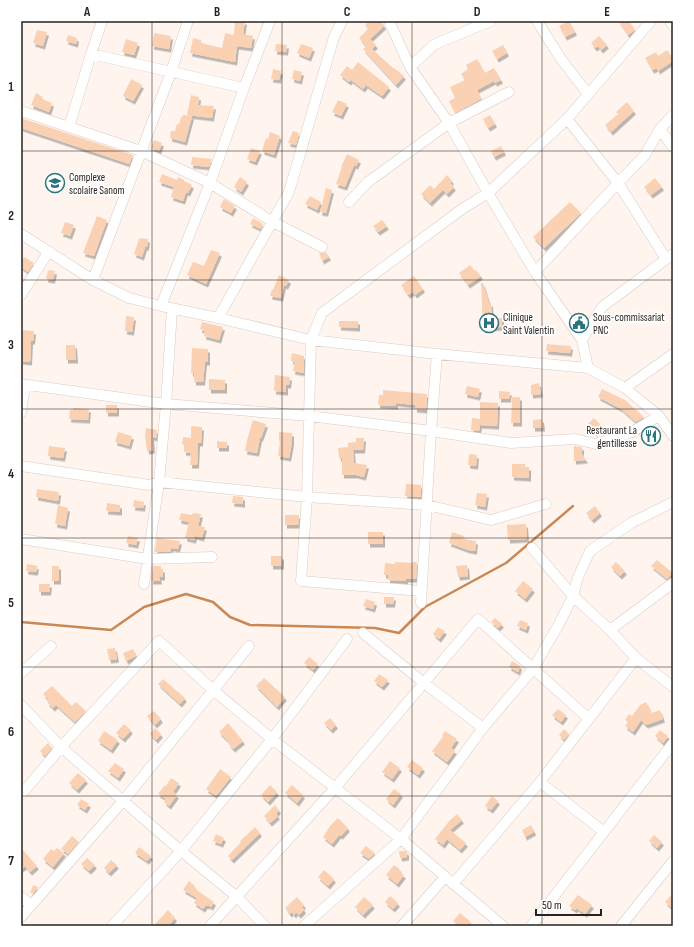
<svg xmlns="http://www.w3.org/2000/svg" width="694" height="947" font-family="'Sofia Sans Condensed',sans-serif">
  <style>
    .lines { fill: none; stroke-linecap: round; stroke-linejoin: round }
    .stream { stroke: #c98856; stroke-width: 2.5 }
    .building { fill: #fbd1b3; filter: url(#shadow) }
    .minor-casing { stroke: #d7ccc4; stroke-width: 11 }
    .minor { stroke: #fff; stroke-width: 10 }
    .grid { fill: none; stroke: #282320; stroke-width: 1; stroke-opacity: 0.55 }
    .labels { text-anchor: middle; stroke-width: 3.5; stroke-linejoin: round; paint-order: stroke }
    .poi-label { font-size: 11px; fill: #282320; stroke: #fff; text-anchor: start }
    .neatline { fill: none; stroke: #282320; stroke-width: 1.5 }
    .grid-label { font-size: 13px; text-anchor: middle; font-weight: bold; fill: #282320 }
  </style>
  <defs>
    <filter id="shadow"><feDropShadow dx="2" dy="3.5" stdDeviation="0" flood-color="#0004"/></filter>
  </defs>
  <rect width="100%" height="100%" fill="#fff5ee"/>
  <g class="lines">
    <path class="stream" d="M21 622 111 630 144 607 186 594 213 602 230 617 250 625 375 628 399 633 425 607 506 563 573 506"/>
  </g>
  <path class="building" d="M235 21H245L243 34 253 36 251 48 237 46 235 62 190 53 193 38 201 40V43L222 48 225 33 234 35Z
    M370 21H381L384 26 370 39 376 45 372 49 393 68H394L404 76 396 85 363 49 366 46 359 38 368 29 365 25Z
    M568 21H569L575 32 565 37 559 26Z
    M618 21H629L635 30 628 35Z
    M37 30 47 32 43 46 33 43Z
    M154 33 171 36 169 49 152 46Z
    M68 35 77 38 76 44 66 41Z
    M599 36 607 45 601 50 598 46 595 48 591 43Z
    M126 39 138 43 134 55 122 52Z
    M276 44 287 45 286 52 275 51Z
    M301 44 313 48 309 58 297 53Z
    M503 45 507 53 497 59 492 51Z
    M667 50 673 58V61L658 71 657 68 652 70 645 58 656 52 658 56Z
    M477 59 485 73 494 68 501 80 495 83 494 81 477 90 481 99 455 113 449 101 455 98 450 87 465 80 461 74 468 69 466 65Z
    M358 62 389 87 382 96 366 85 363 89 351 80 349 82 340 75 347 66 352 70Z
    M273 69 281 71 279 80 271 79Z
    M294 70 302 72 300 81 292 79Z
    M131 79 142 85 133 101 123 96Z
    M36 93 43 97 42 99 52 103 49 112 31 105Z
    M191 95 199 97 198 105 214 106 212 118 187 115Z
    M338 100 347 104 341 116 332 112Z
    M627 102 634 111 611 132 605 125 618 114 616 112Z
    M183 115 192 116 185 142 170 138 171 131H175L177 124H179L181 117H182Z
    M490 115 495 124 488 128 483 119Z
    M21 118 133 155 129 164 21 128Z
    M293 131 299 133 296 145 288 143Z
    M270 132 280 136 274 155 262 151 266 138 268 139Z
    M154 140 162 143 159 151 151 148Z
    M501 146 504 152 494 157 491 151Z
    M251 148 260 151 255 162 247 159Z
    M347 154 359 160 356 166 354 165 345 187 336 184 342 167H341Z
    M192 157 212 159 209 167 191 165Z
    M162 174 177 180 178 177 184 180V181L192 185 188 193 186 192 183 201 171 197 174 187 159 182Z
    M447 175 452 181 450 183 454 187 447 194 443 190 430 203 421 194 430 185 434 189Z
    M240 177 247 182 241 192 234 187Z
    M655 178 662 187 651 195 644 187Z
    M326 188 332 190 326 213 320 212Z
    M310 196 321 202 317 210 305 204Z
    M224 199 235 206 231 213 220 207Z
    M570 202 581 213 544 248 533 237Z
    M97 216 107 220 94 256 83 253Z
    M253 218 263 224 261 229 250 224Z
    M382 220 387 226 378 232 373 226Z
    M65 222 74 225 70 236 61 233Z
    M141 238 148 239 147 247H145L142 257 134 254 139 239H140Z
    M211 250 220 253 206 284 187 275 193 262 204 266Z
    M326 252 329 257 322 261 319 253H323Z
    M24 257 34 263 28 272 21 267V261Z
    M470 265 475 271 476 270 481 276 468 285 459 273Z
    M48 270 55 271 53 280 46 279Z
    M279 275 289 280 286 286 284 285 281 298 270 296 272 289 273 290Z
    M414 276 423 289 415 295 413 292 408 295 401 285Z
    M481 283H483L489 303H491L492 319 502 318V327L483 328Z
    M126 316 134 317 132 332 125 331Z
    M339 321H358V328L339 327Z
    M202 322 223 327 219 340 204 336 205 331 200 329Z
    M21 330 34 331 33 341H31L30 362 21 361Z
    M547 344 571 346 570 353 546 351Z
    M66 345H75L76 360H66Z
    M192 348 208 349V362H205L203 382H194V373H191Z
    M292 353 304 356V373L293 371 295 362 291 361Z
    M275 375 290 377 289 385H286V392L274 391Z
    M209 379 225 380V390H209Z
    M539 383 541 394 531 395V385Z
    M467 386 480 389 478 397 465 394Z
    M602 389 625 400 644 417 636 422 621 409 598 397Z
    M383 390 427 394 426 410 415 409V405L396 403V406L378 405 379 395H383Z
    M499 391 510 392 509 399H499Z
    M512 397H520V423H511Z
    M480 402 498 403 497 426 480 425 479 431 471 430 472 418 480 419Z
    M106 405H117V413H106Z
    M73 408 89 409 88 420 69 419 70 410H73Z
    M594 418 602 426 595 433 587 425Z
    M542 419 543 428H533V420Z
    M253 420 266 424 261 438H260L257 453 245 451 247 440Z
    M191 426 202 427 201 443H198L197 465H190L191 453 184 452V445L182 444 183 437 191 438Z
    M146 428 157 430 156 438 152 437 153 450 147 451 145 436Z
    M118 432 132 436 129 446 115 442Z
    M279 432 292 433V442L289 458 278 456 280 441H279Z
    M356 438H364L363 450H353L354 463 367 465 364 477 356 475H342V458H339L338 448 348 447V443L356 442Z
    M217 441 227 442V448H217Z
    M49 446 65 448 63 458 48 456Z
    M574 446 582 447V454L586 460 574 461Z
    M469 454 477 455 476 466 468 465Z
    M512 464H525V467H529V478L512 477Z
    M406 484 421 485V497L405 496Z
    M37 489 59 492 58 501 36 497Z
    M477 493 487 494 485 507 475 505Z
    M233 496 243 497V504L232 503Z
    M134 500 144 502 143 508 133 507Z
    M107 503 120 505V512L106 511Z
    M58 505 68 508 65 526 55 524Z
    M595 506 600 513 592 520 586 513Z
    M181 513 192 515 193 513 201 514 198 526 205 527 202 538 195 536 194 540 185 538 189 522 179 520Z
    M285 515H299L298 525H285Z
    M526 524 527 539 508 540 507 525Z
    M368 532H383V544H368Z
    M452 532 464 536 463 539 476 541 475 551 468 550 449 543Z
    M128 536 138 538 136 545 126 543Z
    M157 538 180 541 178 549 171 548 170 552H155Z
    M271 556H282V566H271Z
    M657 560 673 573 667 579 651 566Z
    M395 562 413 563V562H417L416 579H406V581L388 580V575H384L385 563 395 564Z
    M616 562 625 571 620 576 611 567Z
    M27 564 37 566 36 572 26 571Z
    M467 565 468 576 458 577 456 566Z
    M52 566H59V581H52Z
    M153 566H161V569H163V577H159L160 581H151Z
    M523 581 533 589 525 599 515 591Z
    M39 584H50L49 592H39Z
    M384 597H394L393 604H384Z
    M366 599 375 602 373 609 363 606Z
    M495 618 502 624 498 628 491 622Z
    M520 620 528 623 526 630 517 626Z
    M438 627 445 631 439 639 433 634Z
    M115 648 117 659 109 660 107 649Z
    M133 649 136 656 126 661 123 653Z
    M309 657 318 664 313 670 304 663Z
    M512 661 520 666 518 672 509 667Z
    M379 674 388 680 382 687 374 681Z
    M264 678 285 697 277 707 256 686Z
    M163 679 185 698 180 704 158 684Z
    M52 686 72 706 76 702 86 711 75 722 56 705 53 708 47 702 49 700 43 694Z
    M646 702 652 713 660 710 663 719 646 725 641 720 633 732 625 726 628 722 625 720 629 714 632 716 640 705Z
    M558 709 566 715 561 722 552 715Z
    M154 711 161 719 155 725 147 716Z
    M330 718 336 725 331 730 324 723Z
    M228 723 243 741 233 749 228 743 229 742 219 732Z
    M124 724 131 730 123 739 116 733Z
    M155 728 161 734 156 740 150 734Z
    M564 729 569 734 564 740 559 735Z
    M660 730 668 736 663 743 655 736Z
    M104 731 118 740 111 750 98 741Z
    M445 731 457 739 451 748 455 751 447 762 432 751 443 737 442 736Z
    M48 743 52 748 45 756 40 751Z
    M412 760 423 768 418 775 407 767Z
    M390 761 400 768 392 779 382 772Z
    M115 763 124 769 118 778 108 771Z
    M220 769 231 777 216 796 206 789Z
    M78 773 86 780 77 790 69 783Z
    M171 778 179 783 173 792 177 795 169 806 164 802 166 799 158 794 165 785 166 786Z
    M270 785 277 792 268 802 261 795Z
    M292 785 303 795 297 803 285 793Z
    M394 789 401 794 393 805 386 799Z
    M492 796 498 801 491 810 485 806Z
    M81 799 89 804 85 810 77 805Z
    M275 805 279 810 276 814 278 816 270 823 264 816Z
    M457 814 462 820 450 830 466 843 460 850 447 839 443 845 435 839 450 820Z
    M338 818 348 828 341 836 339 835 332 844 323 837 330 826Z
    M531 825 534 832 525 837 522 830Z
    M255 827 260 833 232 860 228 856 241 842 240 841Z
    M216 834 224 838 221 844 213 841Z
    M654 835 662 842 657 848 649 841Z
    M72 836 79 842 68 854 61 849Z
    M366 846 375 853 369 859 360 853Z
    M139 847 151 856 147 861 135 853Z
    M21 848 37 866 30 872 25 866 21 869Z
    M57 848 64 853 53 867 43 859 51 849 54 851Z
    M399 851H405L407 852V857L400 858Z
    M87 858 95 865 89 871 81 864Z
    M111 860 117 865 109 873 104 868Z
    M394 865 400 869 398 871 404 875 397 884 386 875Z
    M324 870 334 879 328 886 318 877Z
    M189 881 195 886 194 888 214 902 211 907 208 905 207 906 206 905 203 909 194 903 197 898 183 890Z
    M33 885 38 887 33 893H30Z
    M673 893V909L665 902Z
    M578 895 592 905 585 914 576 908 575 910 569 906Z
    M390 896 398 903 393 909 385 902Z
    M297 897 304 905 302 907 304 910 299 915 296 912 294 915 292 912 290 914 285 908Z
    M364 897 373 905 363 915 355 907Z
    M168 910 175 918 168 926H153Z
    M460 913 471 922 467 926H460L453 921Z"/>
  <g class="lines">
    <g class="minor-casing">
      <path id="minor" d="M389 21 410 67 449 123 488 193 535 272 582 340 588 368
        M537 21 561 59 588 94
        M670 21 673 26
        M91 54 244 88
        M410 67 435 44 491 21
        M21 111 141 151 210 183 273 222 322 247
        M567 119 618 183 666 259
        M69 127 91 54 102 21
        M660 129 673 147
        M349 202 368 182 449 123 509 92
        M21 234 93 280 129 298 161 306 218 318 311 340 437 354 588 368 625 388 659 416 673 436
        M535 272 618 183 645 155 660 129 673 115
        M93 280 171 72 188 21
        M21 295 49 251
        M161 306 210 183 244 88 270 21
        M218 318 289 192 334 37 342 21
        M582 340 602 307 673 254
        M21 384 166 404 309 416 431 431 511 443 575 439 596 444 632 432 659 416
        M625 388 673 354
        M21 413 25 385
        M21 466 149 485 159 482 307 497 427 505 491 520 546 504
        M21 539 148 559 212 557
        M532 548 573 596 610 630 636 658 673 687
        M144 584 159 482 166 404 172 309
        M421 591 301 581 307 497 309 416 311 340 322 313 462 209 488 193 567 119 651 21
        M421 603 431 431 437 354
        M610 630 673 583
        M363 633 424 683 483 728
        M21 673 51 646
        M21 705 61 747 181 851 237 897 265 926
        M540 782 604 832
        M21 795 61 747 159 641 213 690 272 739 401 839 503 926
        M453 884 540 782 636 658
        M21 897 31 905
        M21 917 123 801 249 646
        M112 926 181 851 272 739 347 639
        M210 926 335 788 478 619 589 719
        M304 926 401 839 483 728 533 669 559 624 573 596 578 577 590 551 631 523 673 502
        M402 926 445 877
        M531 926 673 743
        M621 926 673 861"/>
    </g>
    <use href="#minor" class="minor"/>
  </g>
  <path class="grid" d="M152 21V926M282 21V926M412 21V926M542 21V926M21 151H673M21 280H673M21 409H673M21 538H673M21 667H673M21 796H673"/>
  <defs>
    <g id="school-ring" transform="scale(1)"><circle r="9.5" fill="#fff" stroke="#2b737d" stroke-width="1.5"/><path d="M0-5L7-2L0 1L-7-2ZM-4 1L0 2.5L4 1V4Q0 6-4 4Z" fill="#2b737d"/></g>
    <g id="hospital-ring" transform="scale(1)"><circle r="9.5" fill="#fff" stroke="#2b737d" stroke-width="1.5"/><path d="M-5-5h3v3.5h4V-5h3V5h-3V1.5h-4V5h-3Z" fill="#2b737d"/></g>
    <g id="civic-ring" transform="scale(1)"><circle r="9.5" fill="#fff" stroke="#2b737d" stroke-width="1.5"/><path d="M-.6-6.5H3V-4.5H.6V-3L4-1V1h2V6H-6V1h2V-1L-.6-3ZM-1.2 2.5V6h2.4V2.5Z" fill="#2b737d"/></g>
    <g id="restaurant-ring" transform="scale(1)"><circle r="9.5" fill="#fff" stroke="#2b737d" stroke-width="1.5"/><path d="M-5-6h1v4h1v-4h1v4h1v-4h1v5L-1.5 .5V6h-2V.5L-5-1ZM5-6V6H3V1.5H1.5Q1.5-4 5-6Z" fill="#2b737d"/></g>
  </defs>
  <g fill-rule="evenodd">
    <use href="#school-ring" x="55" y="183"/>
    <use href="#hospital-ring" x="489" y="323"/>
    <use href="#civic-ring" x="579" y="323"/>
    <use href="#restaurant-ring" x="651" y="436"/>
  </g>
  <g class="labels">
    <g class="poi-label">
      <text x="69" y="181">Complexe<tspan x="69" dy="13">scolaire Sanom</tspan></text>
      <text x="503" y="321">Clinique<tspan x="503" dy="13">Saint Valentin</tspan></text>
      <text x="593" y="321">Sous-commissariat<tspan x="593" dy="13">PNC</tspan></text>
      <text x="637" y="434" text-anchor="end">Restaurant La<tspan x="637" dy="13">gentillesse</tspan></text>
    </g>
  </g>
  <rect width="694" height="947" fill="none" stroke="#ffffff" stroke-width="44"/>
  <path d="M536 909v6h65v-6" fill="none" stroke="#282320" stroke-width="2"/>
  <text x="542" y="909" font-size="12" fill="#282320" stroke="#ffffff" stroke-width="3" paint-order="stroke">50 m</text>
  <rect x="22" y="22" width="650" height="903" class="neatline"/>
  <g class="grid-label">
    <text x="87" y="16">A</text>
    <text x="217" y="16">B</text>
    <text x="347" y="16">C</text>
    <text x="477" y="16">D</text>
    <text x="607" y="16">E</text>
    <text x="11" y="91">1</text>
    <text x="11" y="220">2</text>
    <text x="11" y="349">3</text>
    <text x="11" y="478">4</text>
    <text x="11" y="607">5</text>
    <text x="11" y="736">6</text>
    <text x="11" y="865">7</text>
  </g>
</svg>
